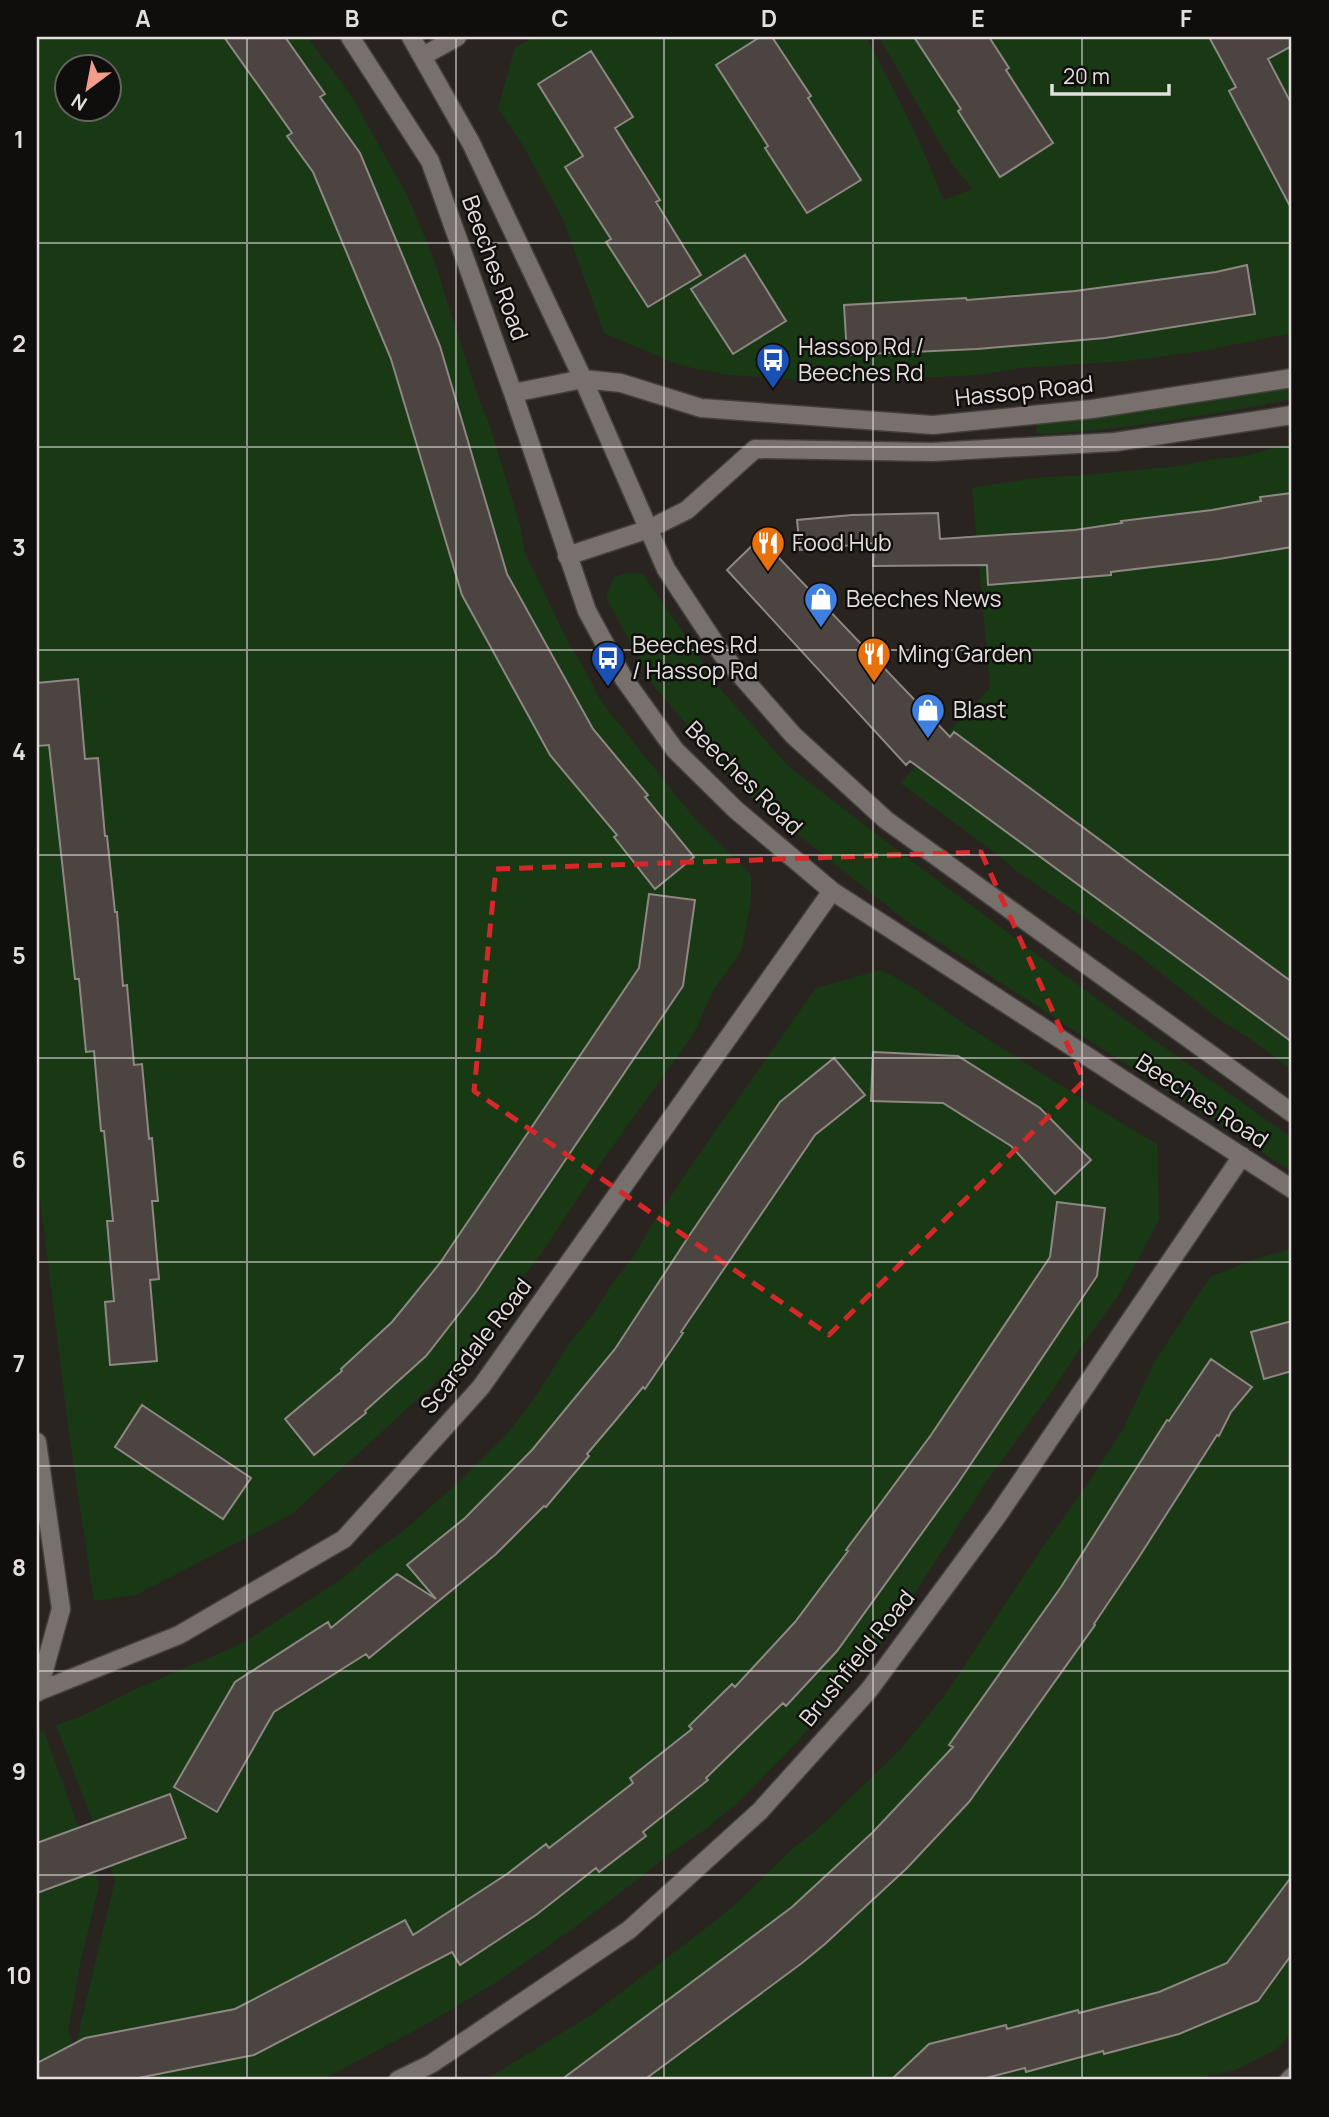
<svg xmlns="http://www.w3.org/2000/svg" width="1329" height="2117" font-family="Manrope,sans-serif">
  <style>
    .green { fill: #183914; fill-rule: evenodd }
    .building { fill: #4b4441; stroke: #8e8783; stroke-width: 2 }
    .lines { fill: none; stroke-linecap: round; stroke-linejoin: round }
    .minor-casing { stroke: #443f3d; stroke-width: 21 }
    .minor { stroke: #78706d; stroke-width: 18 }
    .marked { fill: none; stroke: #d62828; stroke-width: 5; stroke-dasharray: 14 9; stroke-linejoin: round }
    .grid { fill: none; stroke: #e4dfde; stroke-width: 2; stroke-opacity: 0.55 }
    .labels { text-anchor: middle; stroke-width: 5; stroke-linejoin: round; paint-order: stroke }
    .street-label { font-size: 23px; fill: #e4dfde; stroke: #100e0c }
    .poi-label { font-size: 23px; fill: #e4dfde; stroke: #100e0c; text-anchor: start }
    .neatline { fill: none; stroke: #e4dfde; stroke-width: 2.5 }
    .grid-label { font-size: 23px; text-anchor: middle; font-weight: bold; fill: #e4dfde }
  </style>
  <rect width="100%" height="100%" fill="#2a2421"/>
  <path class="green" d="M37 37H307L349 92 407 195 433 257 476 391 489 423 520 525 525 553 568 642 587 673 600 700 695 819 751 875V901L742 948 737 958 714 989 693 1035 604 1158 541 1254 521 1280 501 1313 475 1343 446 1373 292 1514 136 1595 94 1601 69 1434 37 1173ZM66 66H108V108H66Z
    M534 37H866C894 90 923 144 943 200L973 189 952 164 879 37H1292V333L1202 351 1128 361 1020 368 978 375 837 382 729 375 697 369 677 364 604 333 563 219 522 144 498 108 515 48Z
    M1292 385V399C1209 415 1123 431 1038 434L1035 424Z
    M1292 444V1071L1249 1038 1220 1020 1137 954 1018 872 993 851 900 783 990 688 972 488 1042 477 1075 476 1180 466 1213 459 1241 457 1280 446Z
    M628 573 643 574 723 692 789 767 930 875 1123 1018 1292 1138V1172L909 923 742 790 653 685 606 597 614 577Z
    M880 970C913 984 940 1008 970 1028 1032 1067 1093 1107 1157 1144L1159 1220 1118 1296 1083 1344 1050 1394 986 1482 885 1640 798 1741 736 1804 706 1829 673 1851 641 1877 567 1933 498 1981 427 2024 322 2080H94L77 2040 115 1880 56 1725 82 1716 138 1688 243 1643 343 1578 373 1552 402 1532 459 1482 509 1432 533 1400 571 1341 594 1313 612 1284 633 1257 653 1223 695 1160 816 988Z
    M1292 1249V2032L1277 2049 1236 2070 1188 2080H485L591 2015 709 1926 738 1902 790 1851 819 1828 899 1751 945 1695 1045 1544 1088 1483 1123 1429 1155 1361 1210 1277 1258 1258Z
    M44 1731 99 1885 79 1968 68 2032 85 2080H37V1732Z"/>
  <path class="building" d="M224 37H285L325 94 320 97 360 153 440 346 507 574 593 729 648 795 645 797 694 857 655 889 614 837 617 835 550 755 462 595 391 359 313 172 287 136 292 133Z
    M760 37H772L811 96 808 98 861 180 807 213 765 148 768 146 716 65Z
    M914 37H989L1009 68 1006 70 1053 143 1000 177 958 111 961 109Z
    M1209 37H1292V46L1268 59 1292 105V210L1229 91 1236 87Z
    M591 51 633 117 615 128 660 200 656 202 701 275 648 307 606 242 611 239 565 167 583 156 538 84Z
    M745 255 786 321 733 354 691 289Z
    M1247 265 1255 314 1105 338 977 349 847 355 844 305 966 298 967 300 1075 291 1216 272Z
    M1292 493V547L1219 559 1111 572V575L988 585 987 565 873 566 874 543 800 550 797 520 852 515 938 513 940 539 1075 530 1122 523 1121 521 1212 510 1261 501 1260 497Z
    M760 538 950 737 954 732 1292 982V1042L910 761 906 765 727 570Z
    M78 679 85 759 98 758 105 836H107L115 912H117L123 986 127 985 134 1065 142 1064 149 1139 152 1138 158 1201H152L159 1279 150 1280 157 1361 110 1365 105 1302 114 1301 107 1221H113L104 1131H101L94 1051 86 1052 79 979H75L49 745 37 746V683Z
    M649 894 695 900 683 986 476 1292 426 1356 365 1411 366 1413 314 1455 285 1419 342 1371 341 1369 392 1322 440 1263 639 968Z
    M873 1052 958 1056 1040 1108 1091 1160 1055 1194 1011 1146 943 1103 871 1101Z
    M834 1058 865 1095 815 1135 681 1332 683 1333 645 1389 643 1387 615 1421 587 1454 589 1456 546 1507 544 1506 496 1554 369 1658 366 1654 274 1712 217 1812 174 1787 235 1682 328 1622 331 1628 397 1574 436 1599 407 1565 465 1518 532 1450 615 1349 689 1236 780 1102Z
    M1057 1202 1105 1208 1097 1276 958 1483 837 1651 786 1706 783 1703 706 1778 708 1780 643 1832 646 1836 599 1872 596 1868 536 1915 460 1965 452 1952 254 2055 128 2080H37V2063L85 2038 235 2009 405 1920 413 1935 507 1874 546 1844 549 1848 633 1783 630 1778 692 1729 689 1726 732 1684 735 1687 795 1622 848 1551 846 1550 931 1435 1050 1257Z
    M1292 1321V1371L1264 1379 1251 1332Z
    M1211 1359 1252 1387 1231 1412 1219 1436 1217 1435 1139 1557 1094 1624 1095 1625 969 1802 907 1868 825 1944 802 1963 644 2080H561L792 1907 873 1832 953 1747 949 1745 1061 1587 1167 1420 1169 1421Z
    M142 1405 251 1478 223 1519 115 1447Z
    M170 1794 186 1838 37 1893V1843Z
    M1292 1876V1954L1258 2001 1179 2034 1104 2054 1103 2051 1026 2072 1025 2068 978 2080H891L929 2044 1006 2025 1007 2029 1078 2010 1079 2013 1159 1992 1227 1963Z"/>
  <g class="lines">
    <g class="minor-casing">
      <path id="minor" d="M350 37 430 161 513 393 587 611 624 679 675 750 736 810 832 891 1292 1189
        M411 37 471 143 583 379 666 569 722 654 793 735 886 820 1292 1113
        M423 56 457 37
        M513 393 583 379 621 383 701 408 933 425 1092 409 1292 378
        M567 556 649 529 687 510 755 449 932 452 1115 442 1292 415
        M37 1442 61 1609 38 1692
        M37 1692 179 1635 344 1539 481 1387 832 891
        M398 2080 431 2064 629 1930 760 1811 869 1690 998 1515 1242 1156
        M1289 2080 1292 2077"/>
    </g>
    <use href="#minor" class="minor"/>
  </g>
  <path class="marked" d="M981 852 1084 1081 829 1335 474 1091 496 869Z"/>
  <path class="grid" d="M247 37V2080M456 37V2080M664 37V2080M873 37V2080M1082 37V2080M37 243H1292M37 447H1292M37 650H1292M37 855H1292M37 1058H1292M37 1262H1292M37 1466H1292M37 1671H1292M37 1875H1292"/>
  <defs>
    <g id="bus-pin" transform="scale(1.75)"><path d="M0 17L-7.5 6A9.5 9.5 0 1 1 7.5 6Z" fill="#1a4fb4" stroke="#100e0c"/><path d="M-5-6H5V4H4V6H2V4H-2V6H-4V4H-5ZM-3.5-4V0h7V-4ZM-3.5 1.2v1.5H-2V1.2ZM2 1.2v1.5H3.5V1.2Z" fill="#fff"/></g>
    <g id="restaurant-pin" transform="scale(1.75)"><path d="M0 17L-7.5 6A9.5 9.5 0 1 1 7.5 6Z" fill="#e8710a" stroke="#100e0c"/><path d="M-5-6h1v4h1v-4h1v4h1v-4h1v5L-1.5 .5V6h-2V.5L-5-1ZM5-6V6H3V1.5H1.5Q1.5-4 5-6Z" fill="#fff"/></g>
    <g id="shop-pin" transform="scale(1.75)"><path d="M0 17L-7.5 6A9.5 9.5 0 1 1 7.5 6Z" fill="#3f7fe0" stroke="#100e0c"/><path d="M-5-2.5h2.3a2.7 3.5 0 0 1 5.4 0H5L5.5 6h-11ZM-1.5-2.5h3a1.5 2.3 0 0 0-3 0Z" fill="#fff"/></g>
  </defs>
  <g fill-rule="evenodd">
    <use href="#bus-pin" x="773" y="360"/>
    <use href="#restaurant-pin" x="768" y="543"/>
    <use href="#shop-pin" x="821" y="599"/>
    <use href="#restaurant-pin" x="874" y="654"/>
    <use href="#bus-pin" x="608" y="658"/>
    <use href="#shop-pin" x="928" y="710"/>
  </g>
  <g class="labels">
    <g class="street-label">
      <text transform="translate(495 268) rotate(70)" y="8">Beeches Road</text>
      <text transform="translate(1024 391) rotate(-6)" y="8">Hassop Road</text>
      <text transform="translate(744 778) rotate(44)" y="8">Beeches Road</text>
      <text transform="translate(1202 1101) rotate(33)" y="8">Beeches Road</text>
      <text transform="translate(476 1346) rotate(-52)" y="8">Scarsdale Road</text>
      <text transform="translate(857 1658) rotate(-51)" y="8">Brushfield Road</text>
    </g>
    <g class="poi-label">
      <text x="798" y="355">Hassop Rd /<tspan x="798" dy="26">Beeches Rd</tspan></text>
      <text x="792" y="551">Food Hub</text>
      <text x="846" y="607">Beeches News</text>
      <text x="632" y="653">Beeches Rd<tspan x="632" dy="26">/ Hassop Rd</tspan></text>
      <text x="898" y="662">Ming Garden</text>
      <text x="953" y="718">Blast</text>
    </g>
  </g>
  <rect width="1329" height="2117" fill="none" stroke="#100e0c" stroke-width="77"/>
  <g transform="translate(88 88) rotate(212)"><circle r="33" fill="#100e0c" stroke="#656260" stroke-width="2"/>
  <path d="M0-5L12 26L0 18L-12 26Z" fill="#f49d8d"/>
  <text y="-10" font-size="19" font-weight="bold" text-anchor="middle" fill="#e4dfde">N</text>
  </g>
  <path d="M1052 84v10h117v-10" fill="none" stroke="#e4dfde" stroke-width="3.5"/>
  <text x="1063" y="84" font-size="21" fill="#e4dfde" stroke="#100e0c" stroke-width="5" paint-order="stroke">20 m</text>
  <rect x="38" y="38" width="1252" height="2040" class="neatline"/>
  <g class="grid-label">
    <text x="143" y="27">A</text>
    <text x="352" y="27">B</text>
    <text x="560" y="27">C</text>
    <text x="769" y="27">D</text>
    <text x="978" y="27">E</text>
    <text x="1186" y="27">F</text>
    <text x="19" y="148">1</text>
    <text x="19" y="352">2</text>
    <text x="19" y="556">3</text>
    <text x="19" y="760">4</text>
    <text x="19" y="964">5</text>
    <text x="19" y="1168">6</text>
    <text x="19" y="1372">7</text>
    <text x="19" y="1576">8</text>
    <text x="19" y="1780">9</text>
    <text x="19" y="1984">10</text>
  </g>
</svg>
